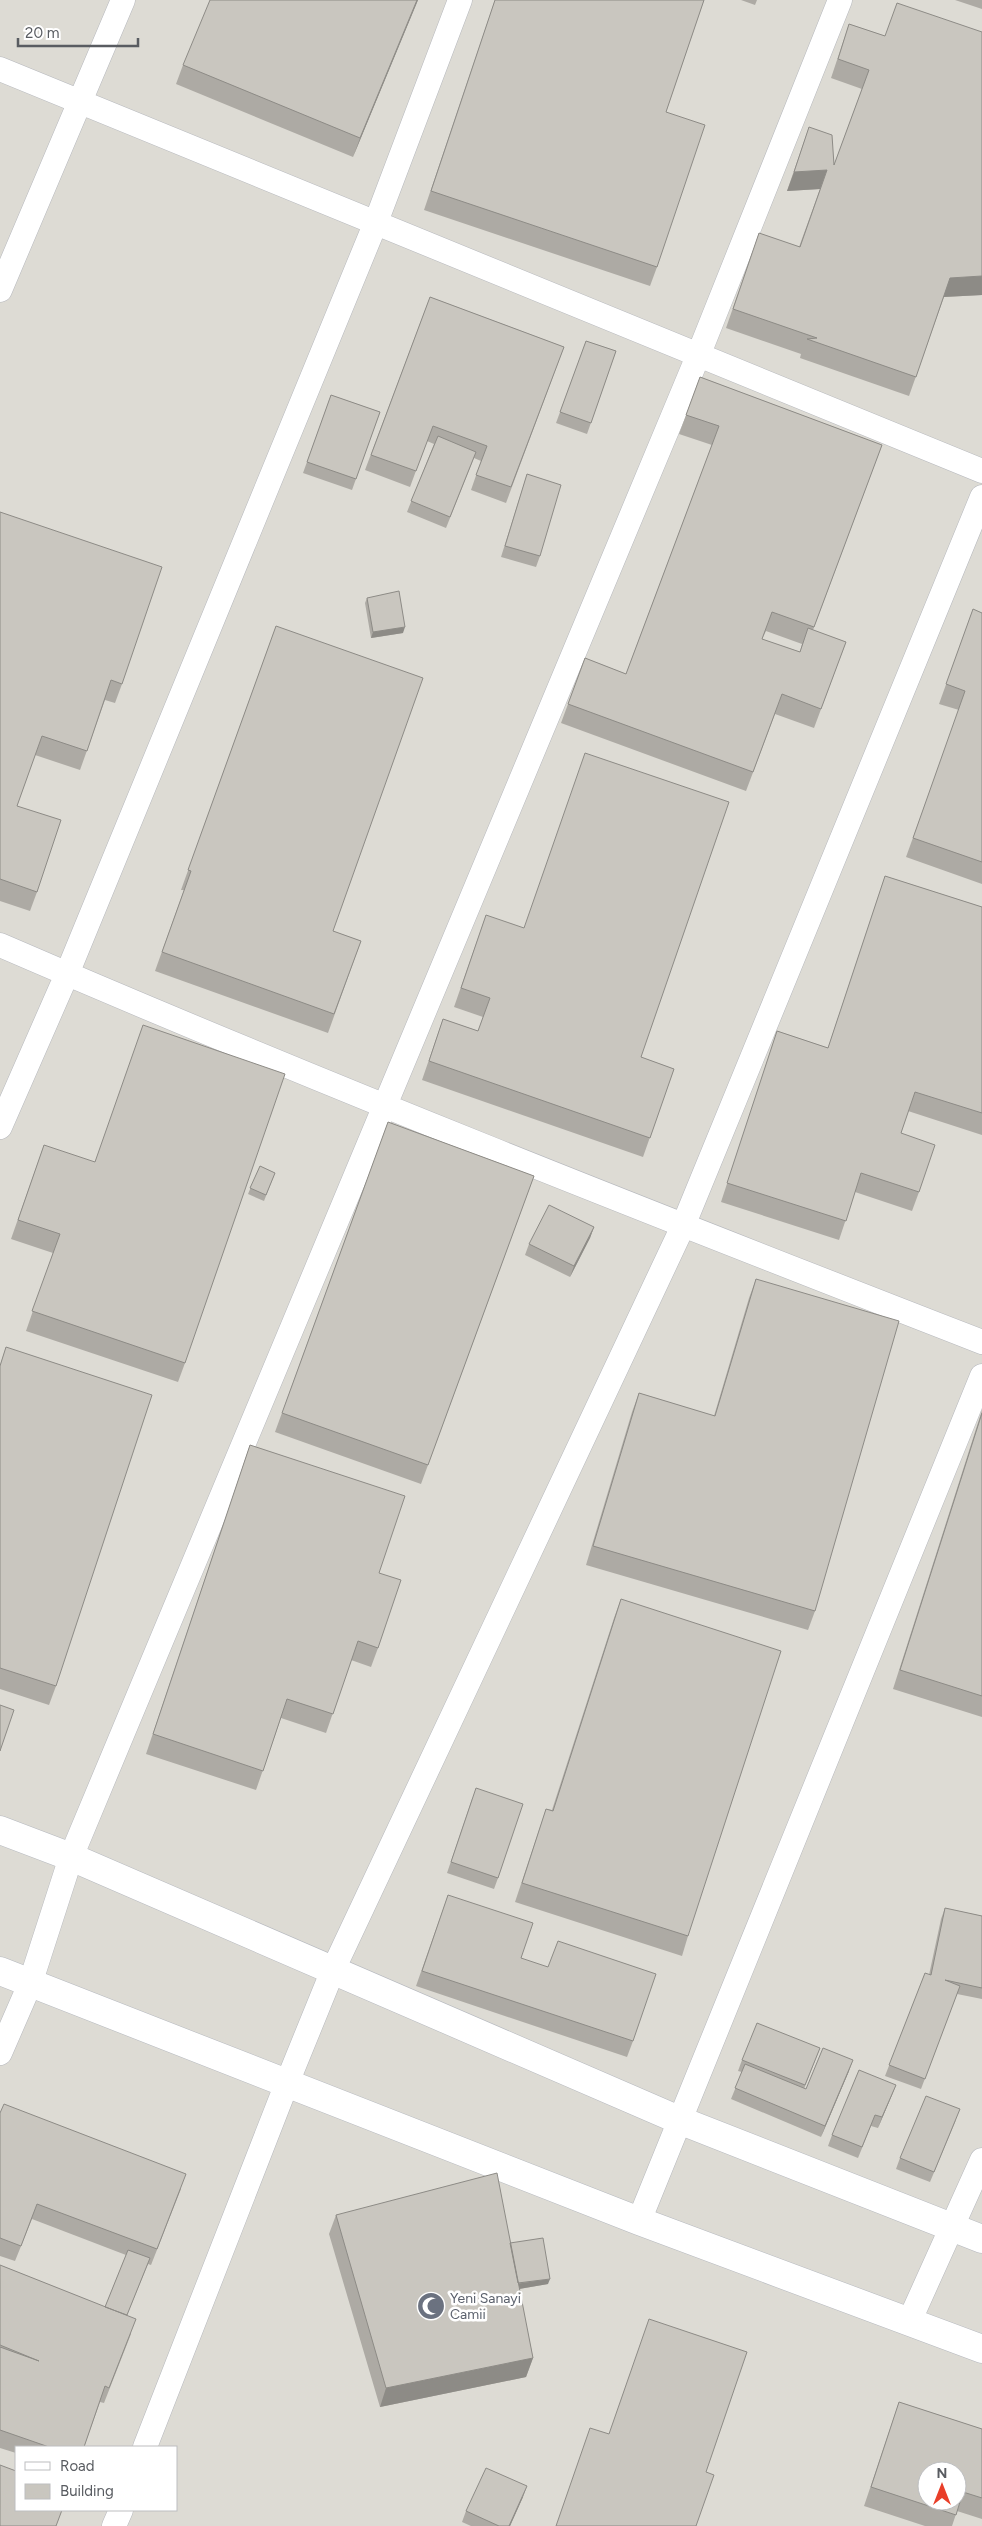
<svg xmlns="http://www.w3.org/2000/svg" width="982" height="2526" font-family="Figtree,sans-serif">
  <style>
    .industrial { fill: #dddbd4; fill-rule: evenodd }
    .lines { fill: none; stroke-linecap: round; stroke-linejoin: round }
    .lane-casing { stroke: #b6b8bd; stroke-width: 25 }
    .secondary-casing { stroke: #b6b9bf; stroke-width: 29 }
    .lane { stroke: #fff; stroke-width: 24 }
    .secondary { stroke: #fff; stroke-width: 28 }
    .wall { fill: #adaaa4; fill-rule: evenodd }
    .shaded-wall { fill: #8d8b86 }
    .building { fill: #c9c6bf; stroke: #8d8b86; fill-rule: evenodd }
    .labels { text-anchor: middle; stroke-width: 5; stroke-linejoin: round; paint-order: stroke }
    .worship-label { font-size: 14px; fill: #5b616d; stroke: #fff; text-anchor: start }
  </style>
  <rect width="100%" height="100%" fill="#eceae0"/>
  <path class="industrial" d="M0 0H982V2526H0ZM16 2447H176V2510H16ZM927 2471H957V2501H927Z"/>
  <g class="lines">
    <g class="lane-casing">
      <path id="lane" d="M0 69 982 471
        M0 290 123 0
        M0 945C324 1085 653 1214 982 1342
        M0 1127 67 974 376 222 460 0
        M0 2053 30 1984 71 1857 698 356 840 0
        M639 2221 982 1376
        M909 2322 982 2160
        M145 2447 287 2083 333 1970 683 1226 982 497
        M114 2526 121 2510"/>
    </g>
    <g class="secondary-casing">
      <path id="secondary" d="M0 1830 71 1857 679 2120 982 2239
        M0 1971 639 2221 982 2349"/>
    </g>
    <use href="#lane" class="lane"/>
    <use href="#secondary" class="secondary"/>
  </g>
  <path class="wall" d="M418 0 353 157 176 84 183 65Z
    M495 0H704L666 112 657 267 650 286 424 210Z
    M741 0H757L755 5Z
    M955 0H982V9Z
    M849 24 885 36 982 32V295L944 297 909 396 800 358 801 354 726 328 759 233 799 247 820 189 787 191 809 127 834 165 862 89 831 78Z
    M430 297 564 347 506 503 471 490 481 461 474 458 446 528 407 512 434 444 427 441 410 487 365 470Z
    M586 341 616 351 587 434 556 423Z
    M700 377 882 445 813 630 846 642 814 728 775 714 746 791 561 723 585 658 626 674 712 445 679 434ZM766 631 802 644 800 652 762 639Z
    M331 395 380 412 352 490 303 473Z
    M527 474 540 556 536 567 501 557Z
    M0 512 122 684 115 703 105 700 80 770 35 755 17 806 37 892 30 911 0 901Z
    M367 598 403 633 371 638 365 603Z
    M973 609 982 613V884L906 857 959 710 939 704Z
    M276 626 333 931 361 941 328 1033 155 971 184 890H181Z
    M885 876 982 907V1135L908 1111 901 1133 919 1192 912 1211 855 1192 839 1240 721 1202 777 1031 828 1048Z
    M486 915 641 1057 674 1069 643 1157 422 1080 443 1019 478 1031 483 1017 454 1007Z
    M388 1122 534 1176 421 1484 275 1432Z
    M44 1145 185 1363 178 1382 26 1331 53 1253 11 1239Z
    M260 1166 275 1173 264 1201 248 1194Z
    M594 1227 590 1238 570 1277 525 1255 529 1244Z
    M756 1279 815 1611 808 1630 586 1565 632 1412 639 1393 714 1416 749 1298Z
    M6 1347 56 1686 49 1705 0 1689V1365Z
    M982 1410V1717L893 1689Z
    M250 1445 379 1573 378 1648 371 1667 351 1660 326 1733 281 1718 256 1790 146 1754Z
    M621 1599 688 1936 682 1956 515 1902 546 1809 552 1810 614 1618Z
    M472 1799 498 1878 494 1889 447 1873Z
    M448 1895 521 1958 633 2041 627 2057 416 1986Z
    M945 1908 982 1916V1999L957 1994 921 2089 885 2076 925 1973 929 1975 941 1919Z
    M820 2048 804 2089H806L849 2071 821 2137 731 2099 742 2072 738 2071 742 2060Z
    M896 2085 878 2128 871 2126 858 2158 828 2146 832 2135Z
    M0 2113 181 2189 151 2265 148 2264 127 2315 131 2334 104 2403 100 2402 84 2447H16V2453L0 2448V2265L105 2307 126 2255 32 2219 15 2261 0 2256Z
    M956 2120 930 2182 896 2169 900 2158Z
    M336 2215 510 2243 548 2284 519 2289 533 2358 526 2377 380 2407 329 2234Z
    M899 2402 982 2429V2519L957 2511 952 2526H925L864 2506Z
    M523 2497 510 2526H471L462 2522 466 2511Z"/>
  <path class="shaded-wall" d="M417 0H418L353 157 360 138Z
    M827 170 820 189 787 191 794 172Z
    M982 276V295L943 297 950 278Z
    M405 627 403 633 371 638 373 632Z
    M594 1227 590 1238 570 1277 574 1266Z
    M853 2060 849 2071 821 2137 825 2126Z
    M896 2085 892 2095 878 2128 882 2117Z
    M550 2279 548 2284 513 2290 516 2284Z
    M533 2358 526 2377 380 2407 386 2388Z
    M527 2486 523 2497 510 2526H509Z"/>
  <path class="building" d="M210 0H417L360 138 183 65Z
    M495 0H704L666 112 705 125 657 267 431 191Z
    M897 3 982 32V276L950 278 916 377 807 339 817 338 733 309 759 233 800 247 827 170 794 172 809 127 832 135 834 165 869 70 838 59 849 24 885 36Z
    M430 297 564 347 511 487 476 475 487 446 433 426 416 471 371 455Z
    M586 341 616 351 591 423 560 412Z
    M700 377 882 445 814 627 772 612 762 639 800 652 808 628 846 642 821 709 782 694 753 772 568 704 585 658 626 674 719 426 686 415Z
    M331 395 380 412 356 479 307 462Z
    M438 436 476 452 450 517 411 501Z
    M527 474 561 485 540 556 505 546Z
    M0 512 162 567 122 684 111 680 87 751 42 736 17 806 61 820 37 892 0 879Z
    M399 591 405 627 373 632 367 598Z
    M973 609 982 613V862L913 838 965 691 946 684Z
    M276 626 423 678 333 931 361 941 334 1014 162 952 191 871 188 870Z
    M585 753 729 802 641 1057 674 1069 650 1138 429 1061 443 1019 478 1031 490 998 461 988 486 915 524 928Z
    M885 876 982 907V1113L915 1092 901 1133 935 1145 919 1192 861 1173 846 1221 727 1183 777 1031 828 1048Z
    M143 1025 285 1074 185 1363 32 1311 60 1234 18 1220 44 1145 95 1162Z
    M388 1122 534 1176 428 1465 282 1413Z
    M260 1166 275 1173 266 1195 250 1188Z
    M549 1205 594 1227 574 1266 529 1244Z
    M756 1279 899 1321 815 1611 593 1546 639 1393 715 1416Z
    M6 1347 152 1395 56 1686 0 1668V1366Z
    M982 1413V1696L900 1670Z
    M250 1445 405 1496 379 1573 401 1580 378 1648 358 1641 333 1714 287 1699 263 1771 153 1734Z
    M621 1599 781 1651 688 1936 522 1883 546 1809 553 1811Z
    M0 1705 14 1710 0 1751Z
    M476 1788 523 1804 498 1878 451 1862Z
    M448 1895 533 1923 521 1958 548 1967 558 1941 656 1974 633 2041 422 1971Z
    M945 1908 982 1916V1988L945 1980 960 1986 925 2079 889 2065 925 1973 931 1975Z
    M757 2023 820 2048 805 2085 742 2060Z
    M823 2048 853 2060 825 2126 735 2088 745 2064 806 2089Z
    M859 2070 896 2085 882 2117 875 2115 862 2147 832 2135Z
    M926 2096 960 2109 934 2172 900 2158Z
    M4 2104 186 2174 157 2249 37 2204 21 2246 0 2238V2113Z
    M497 2173 533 2358 386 2388 336 2215Z
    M543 2238 550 2279 518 2283 510 2243Z
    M128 2250 150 2258 127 2315 105 2307Z
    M0 2265 136 2319 109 2388 105 2386 84 2447H49L0 2430V2347L39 2361 0 2345Z
    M649 2319 747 2352 706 2472 714 2475 696 2526H556L590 2428 609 2434Z
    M899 2402 982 2429V2498L963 2492 956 2515 871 2487ZM927 2471H957V2501H927Z
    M0 2465 16 2471V2510H62L56 2526H0Z
    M486 2468 527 2486 509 2526H499L466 2511Z"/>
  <defs>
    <g id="mosque-disc" transform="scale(1.4375)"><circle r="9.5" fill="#6b7280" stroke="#fff"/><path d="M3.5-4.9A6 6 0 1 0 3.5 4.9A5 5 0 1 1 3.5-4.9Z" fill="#fff"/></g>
  </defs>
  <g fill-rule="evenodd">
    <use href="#mosque-disc" x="431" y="2306"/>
  </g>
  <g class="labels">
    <g class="worship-label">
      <text x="450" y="2303">Yeni Sanayi<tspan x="450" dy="16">Camii</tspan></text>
    </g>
  </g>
  <rect x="15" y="2446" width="162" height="65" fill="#ffffff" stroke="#bdbec0"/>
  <rect x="25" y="2462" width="25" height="8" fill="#ffffff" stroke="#bdbec0"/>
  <text x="60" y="2471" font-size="15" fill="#595c61">Road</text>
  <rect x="25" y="2484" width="25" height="15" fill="#c9c6bf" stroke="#bdbec0"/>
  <text x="60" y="2496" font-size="15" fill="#595c61">Building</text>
  <g transform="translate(942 2486)"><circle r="24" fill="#ffffff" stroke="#bdbec0"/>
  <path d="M0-4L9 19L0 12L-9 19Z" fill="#e93f29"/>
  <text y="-8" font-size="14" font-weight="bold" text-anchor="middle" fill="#595c61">N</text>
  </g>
  <path d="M18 38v8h120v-8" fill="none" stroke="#595c61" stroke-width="2.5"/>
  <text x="25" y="38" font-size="15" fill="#595c61" stroke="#ffffff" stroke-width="4" paint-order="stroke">20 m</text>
</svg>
